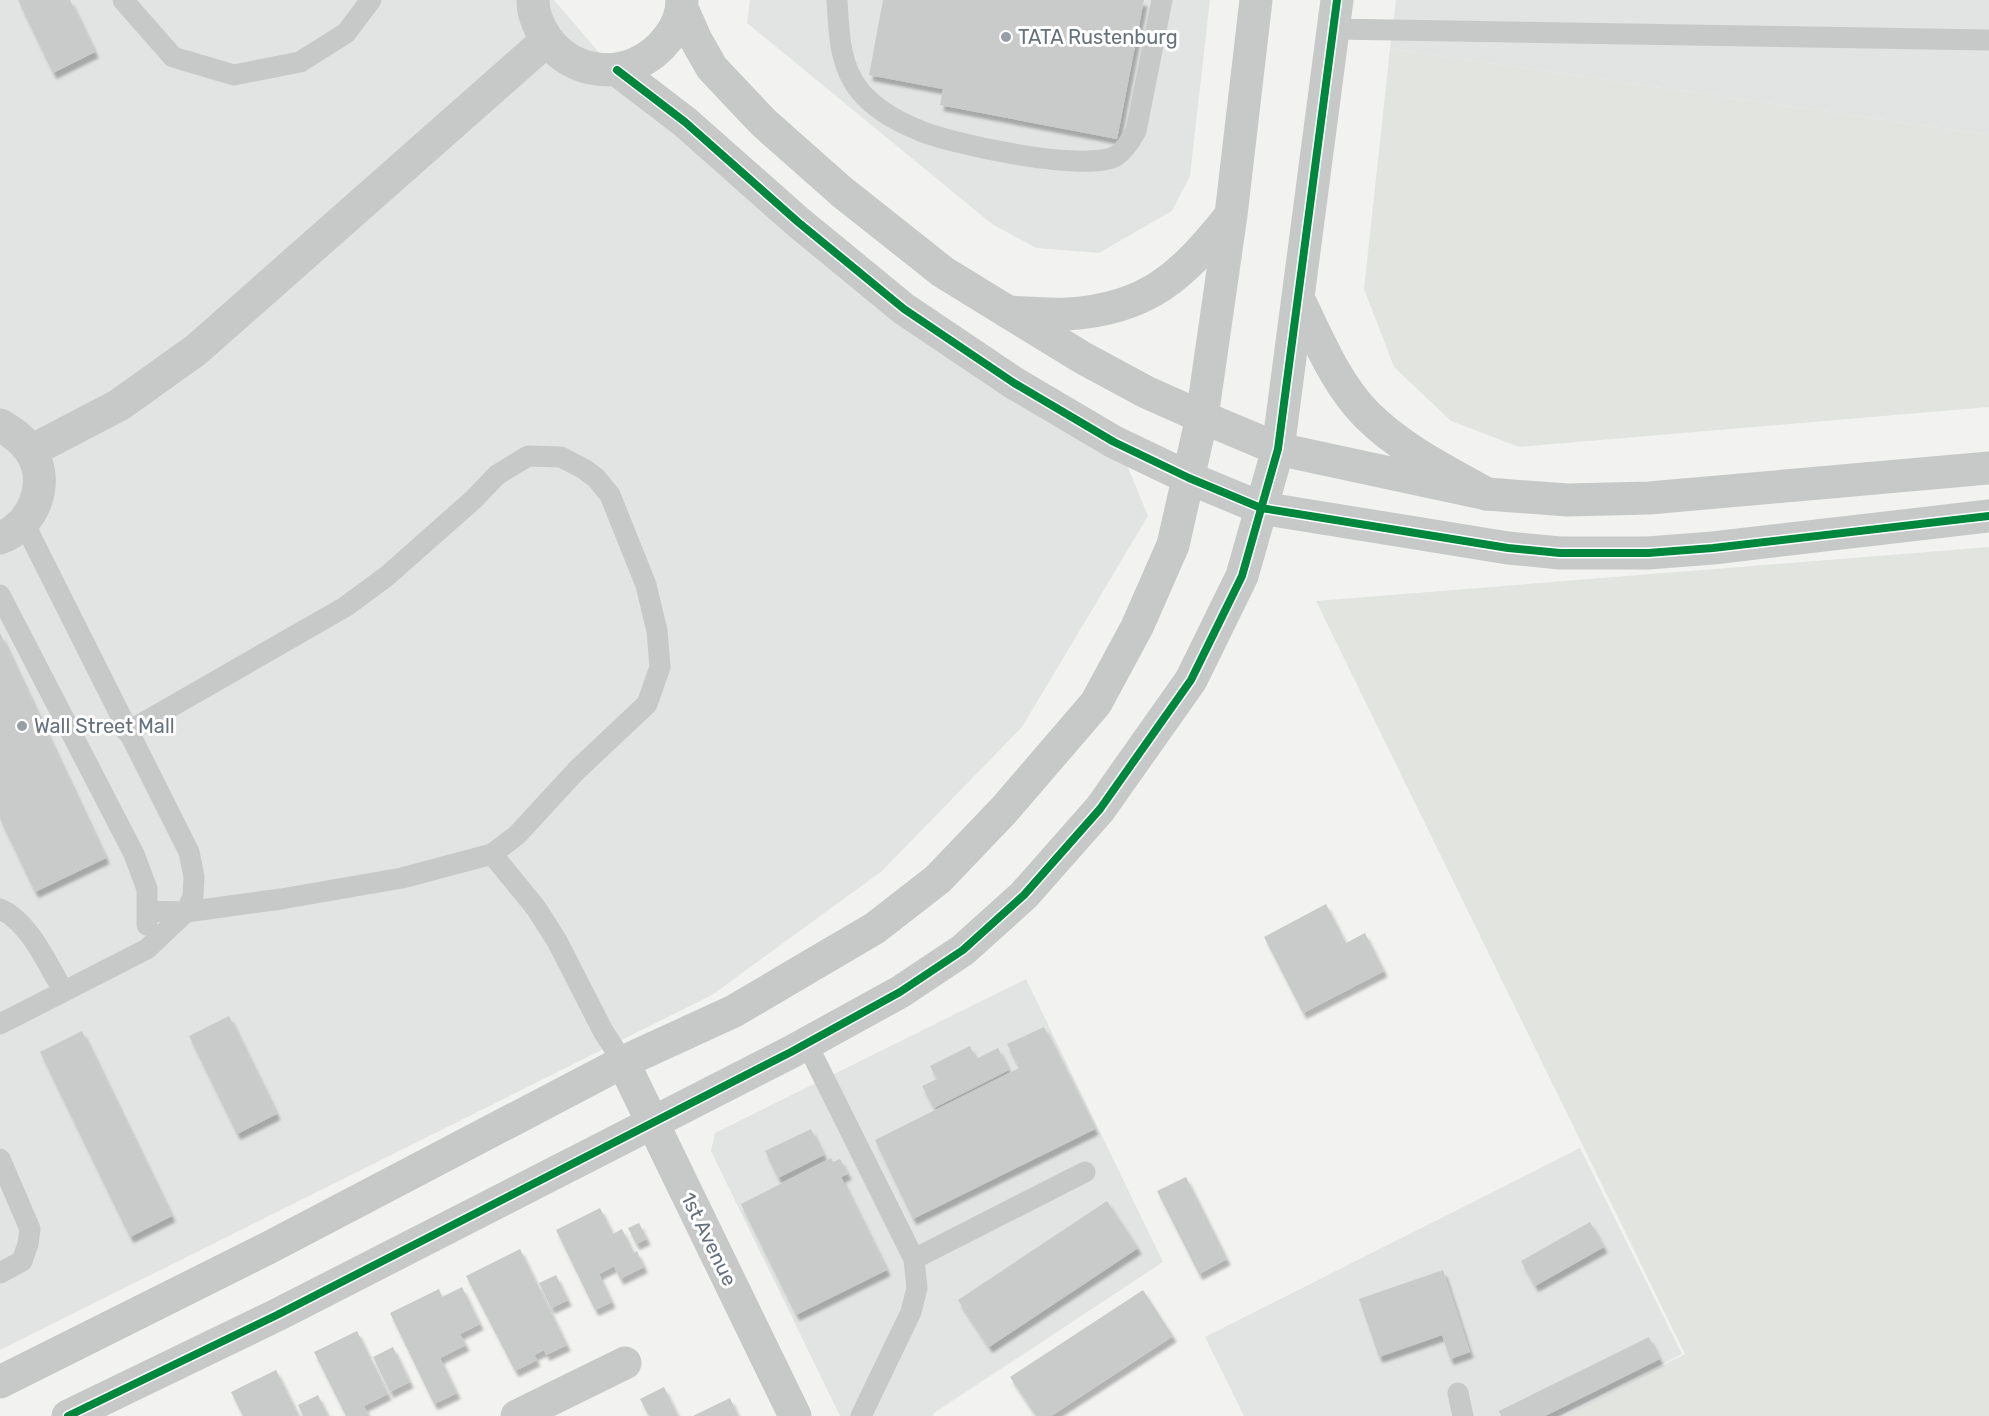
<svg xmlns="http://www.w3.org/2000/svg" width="1989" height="1416" font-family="Rubik,sans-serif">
	<defs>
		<filter id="shadow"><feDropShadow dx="3.5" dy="6" stdDeviation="1.5" flood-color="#0004"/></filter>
	</defs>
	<rect width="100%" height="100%" fill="#f2f3f1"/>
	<path fill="#e2e4e3" d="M 0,0 L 554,0 L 651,113 L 1125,460 L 1148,516 L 1022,727 L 882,871 L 712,995 L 0,1350 Z
		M 750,0 L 1210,0 L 1190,176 L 1172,211 L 1099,253 L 1036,248 L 992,224 L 747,23 Z
		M 1396,0 L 1989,0 L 1989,135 L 1390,49 Z
		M 1026,979 L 1163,1262 L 934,1413 L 933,1416 L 840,1416 L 711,1151 L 715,1133 Z
		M 1580,1148 L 1682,1354 L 1559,1416 L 1244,1416 L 1205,1337 Z"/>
	<path fill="#e1e4df" d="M 1390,49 L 1989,135 L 1989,407 L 1519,447 L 1451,421 L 1394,367 L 1364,289 Z
		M 1989,547 L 1989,1416 L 1564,1416 L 1685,1354 L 1316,601 Z"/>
	<path fill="#c9cbca" filter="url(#shadow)" d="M 18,0 L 70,0 L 95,52 L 53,73 Z
		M 883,0 L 1144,0 L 1117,139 L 940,105 L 943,89 L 869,75 Z
		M 0,633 L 106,858 L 35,892 L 0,819 Z
		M 1326,904 L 1346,943 L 1365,933 L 1384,971 L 1303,1013 L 1264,937 Z
		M 229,1016 L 277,1114 L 237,1134 L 189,1036 Z
		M 1044,1027 L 1095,1129 L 913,1219 L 875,1140 L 1019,1068 L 1007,1044 Z
		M 82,1031 L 172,1216 L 130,1237 L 40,1052 Z
		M 970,1046 L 976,1059 L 998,1048 L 1009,1070 L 934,1108 L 922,1086 L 937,1079 L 930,1066 Z
		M 811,1129 L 824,1155 L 778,1178 L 765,1151 Z
		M 831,1158 L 833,1162 L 840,1159 L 848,1174 L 841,1177 L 887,1270 L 796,1315 L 741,1204 Z
		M 1186,1177 L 1227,1259 L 1199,1274 L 1157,1191 Z
		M 1107,1201 L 1138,1248 L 989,1347 L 958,1300 Z
		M 600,1208 L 613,1234 L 622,1229 L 634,1253 L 637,1251 L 644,1267 L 620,1279 L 614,1266 L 599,1274 L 612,1302 L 595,1310 L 556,1230 Z
		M 1590,1222 L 1604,1247 L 1535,1286 L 1521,1261 Z
		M 639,1223 L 647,1239 L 636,1244 L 628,1228 Z
		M 520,1249 L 567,1345 L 546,1355 L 544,1350 L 534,1355 L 537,1360 L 515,1371 L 466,1276 Z
		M 1443,1270 L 1470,1352 L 1450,1359 L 1442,1335 L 1379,1357 L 1359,1299 Z
		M 556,1275 L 568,1300 L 551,1308 L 539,1283 Z
		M 462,1287 L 480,1324 L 460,1334 L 466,1345 L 440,1358 L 457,1393 L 434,1404 L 390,1313 L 439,1289 L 442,1297 Z
		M 1143,1290 L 1173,1336 L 1051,1416 L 1036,1416 L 1010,1377 Z
		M 357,1331 L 388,1394 L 364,1406 L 369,1416 L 346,1416 L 314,1352 Z
		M 1649,1337 L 1660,1359 L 1545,1416 L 1501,1416 L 1499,1411 Z
		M 393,1347 L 410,1382 L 390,1392 L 373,1357 Z
		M 276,1370 L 299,1416 L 243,1416 L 231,1392 Z
		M 664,1387 L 678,1416 L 649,1416 L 640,1399 Z
		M 318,1395 L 328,1416 L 303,1416 L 298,1405 Z
		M 730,1398 L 738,1416 L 693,1416 L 703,1411 Z"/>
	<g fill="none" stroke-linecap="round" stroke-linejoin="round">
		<path stroke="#c7c8c8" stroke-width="21" d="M 123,0 L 173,57 L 234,75 L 300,62 L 346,33 L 371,0
			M 837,0 C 839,31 839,66 860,91 C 875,109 894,120 916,129 C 948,144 1086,173 1116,156 C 1125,150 1131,140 1136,131 L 1162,0
			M 1334,29 L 1989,40
			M 0,595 L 134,854 L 147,889 L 147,925
			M 127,732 L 345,607 L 387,576 L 474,499 L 497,475 L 528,456 L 561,457 L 584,469 L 596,478 L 610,495 L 646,585 L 657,631 L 660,667 L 647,704 L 576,771 L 517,835 L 492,854 L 402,878 L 281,899 L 186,912 L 147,911
			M 492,854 L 536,908 L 557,941 L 603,1031 L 623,1062
			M 0,909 C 29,921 47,964 63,990
			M 0,1024 L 147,949 L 186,912 L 193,897 L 194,877 L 189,852 L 24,523
			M 807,1044 L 914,1259 L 917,1288 L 911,1312 L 861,1416
			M 0,1159 L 30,1229 L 28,1244 L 22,1261 L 0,1273
			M 914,1259 L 1085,1172
			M 1458,1393 L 1463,1416"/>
		<path stroke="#c7c8c8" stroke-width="33" d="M 533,0 C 533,6 534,13 536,18 C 557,78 631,87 668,38 C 676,28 682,14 682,0
			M 682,8 L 696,40 L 712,68 L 763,122 L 842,192 L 943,272 L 1083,358 L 1146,392 L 1202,417 L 1278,449 L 1487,494 L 1567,500 L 1649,498 L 1989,468
			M 617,70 L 685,122 L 798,222 L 904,309 L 1014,383 L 1114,442 L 1189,478 L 1261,508 L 1508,548 L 1560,553 L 1648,553 L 1713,548 L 1989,516
			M 0,425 C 12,432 21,438 29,449 C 52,480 34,526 0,538
			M 31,451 L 119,405 L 196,350 L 547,40
			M 623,1062 L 795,1416
			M 517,1416 L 625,1363"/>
		<path stroke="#c7c8c8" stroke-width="33" d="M 1299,300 C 1318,339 1336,384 1367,415 C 1401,449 1446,471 1487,494
			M 1008,312 C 1027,313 1048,315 1068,314 C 1149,309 1183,275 1231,215
			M 0,1382 L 270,1247 L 623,1062 L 734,1011 L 875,928 L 938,879 L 1004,810 L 1096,703 L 1137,627 L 1173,545 L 1202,417 L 1231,215 L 1256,0
			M 68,1416 L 277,1315 L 791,1052 L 900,992 L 963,950 L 1024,895 L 1100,809 L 1191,680 L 1242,576 L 1278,449 L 1337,0"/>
		<defs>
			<path id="cycleway" d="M 617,70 L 685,122 L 798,222 L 904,309 L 1014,383 L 1114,442 L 1189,478 L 1261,508 L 1508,548 L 1560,553 L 1648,553 L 1713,548 L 1989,516
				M 68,1416 L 277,1315 L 791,1052 L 900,992 L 963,950 L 1024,895 L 1100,809 L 1191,680 L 1242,576 L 1278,449 L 1337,0"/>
		</defs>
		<use href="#cycleway" stroke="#fff" stroke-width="11"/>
		<use href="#cycleway" stroke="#00873e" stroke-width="8"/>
	</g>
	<g fill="#979fa6" stroke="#fff" stroke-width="2">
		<circle cx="1006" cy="37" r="6"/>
		<circle cx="22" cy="726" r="6"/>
	</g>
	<g text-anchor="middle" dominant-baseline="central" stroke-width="6" stroke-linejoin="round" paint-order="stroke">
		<g font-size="20" fill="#66727d" stroke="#fff" text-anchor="start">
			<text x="1018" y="37">TATA Rustenburg</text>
			<text x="34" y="726">Wall Street Mall</text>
		</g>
		<g font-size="20" fill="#66727d" stroke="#fff">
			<text transform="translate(709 1239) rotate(64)">1st Avenue</text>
		</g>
	</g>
</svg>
